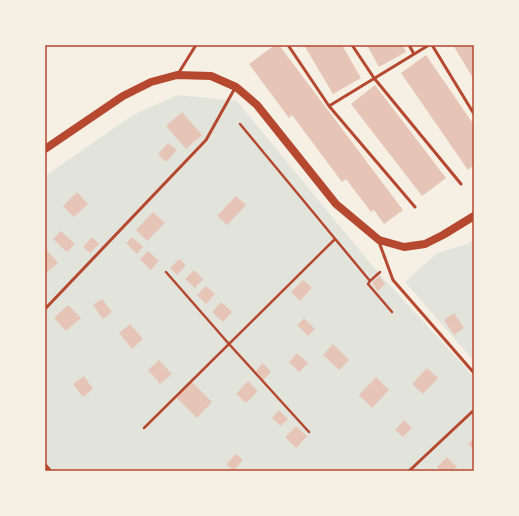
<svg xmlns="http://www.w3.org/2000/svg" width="519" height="516" font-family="'Work Sans',sans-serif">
	<rect width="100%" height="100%" fill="#f6efe4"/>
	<path fill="#e2e4dc" d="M 178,95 L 237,101 L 375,269 L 474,377 L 474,471 L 45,471 L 45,176 L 133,115 Z
		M 474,239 L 474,361 L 405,282 L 437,253 L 467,244 Z"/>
	<path fill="#e6c5b7" d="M 275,45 L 279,45 L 403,210 L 384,224 L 374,210 L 371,212 L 346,179 L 342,182 L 292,115 L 289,118 L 249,64 Z
		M 304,45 L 342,45 L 361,78 L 333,94 Z
		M 367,45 L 402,45 L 406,52 L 379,67 Z
		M 453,45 L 474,45 L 474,80 Z
		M 426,55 L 474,125 L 474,165 L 468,170 L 401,73 Z
		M 375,85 L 446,178 L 422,196 L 351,104 Z
		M 182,112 L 202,135 L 186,149 L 166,126 Z
		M 168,143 L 177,150 L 166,162 L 158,154 Z
		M 77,192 L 88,204 L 74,217 L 63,206 Z
		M 236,196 L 246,205 L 227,225 L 217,216 Z
		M 153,212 L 165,223 L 147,241 L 136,230 Z
		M 61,231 L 75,244 L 67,252 L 53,239 Z
		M 92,237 L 99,244 L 90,253 L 83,247 Z
		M 132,237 L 143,247 L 137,254 L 126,243 Z
		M 45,248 L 58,263 L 45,274 Z
		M 148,251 L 159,261 L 151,270 L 140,259 Z
		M 179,259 L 186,265 L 177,275 L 170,268 Z
		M 194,270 L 203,279 L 195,288 L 185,279 Z
		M 379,276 L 385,284 L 378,291 L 372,283 Z
		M 303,280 L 312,288 L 300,301 L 291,292 Z
		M 206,286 L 215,294 L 206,304 L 197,295 Z
		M 102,299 L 112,312 L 103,319 L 93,305 Z
		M 221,302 L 232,312 L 223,322 L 212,312 Z
		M 68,305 L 81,318 L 66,331 L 54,318 Z
		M 454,313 L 464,328 L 454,335 L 444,320 Z
		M 304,318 L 315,329 L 308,336 L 297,325 Z
		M 130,324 L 143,339 L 132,349 L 119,333 Z
		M 333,344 L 349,360 L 339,370 L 323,355 Z
		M 297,353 L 308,363 L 299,372 L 289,362 Z
		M 159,360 L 172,374 L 160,384 L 148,370 Z
		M 263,363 L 271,372 L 263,380 L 255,372 Z
		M 427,368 L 438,378 L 423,394 L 412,384 Z
		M 84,376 L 93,389 L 83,397 L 73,384 Z
		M 376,377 L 389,390 L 372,408 L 359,395 Z
		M 191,381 L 212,402 L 197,418 L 176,397 Z
		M 248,381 L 258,391 L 246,403 L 236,394 Z
		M 279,410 L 288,419 L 281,426 L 272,418 Z
		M 404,420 L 412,428 L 403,437 L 395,430 Z
		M 296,426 L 307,436 L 296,448 L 285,437 Z
		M 474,438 L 474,450 L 468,444 Z
		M 236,454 L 243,460 L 233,471 L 226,464 Z
		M 447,457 L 457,467 L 452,471 L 440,471 L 437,467 Z"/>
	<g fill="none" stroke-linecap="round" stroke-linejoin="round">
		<path stroke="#b5482f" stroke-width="2.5" d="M 240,124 L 370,281 L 368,284 L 392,312
			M 166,272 L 229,344 L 309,432
			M 370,281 L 380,272
			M 144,428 L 335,239"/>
		<path stroke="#b5482f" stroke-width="3" d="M 288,45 L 329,106
			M 352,45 L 374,78 L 461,184
			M 409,45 L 414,54
			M 432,45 L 474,114
			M 178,74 L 196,45
			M 415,207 L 329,106 L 429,45
			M 379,242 L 393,280 L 474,373
			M 45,309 L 206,140 L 235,88
			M 409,471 L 474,410"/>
		<path stroke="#b5482f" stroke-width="4" d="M 45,465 L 50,471"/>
		<path stroke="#b5482f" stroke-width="8" d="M 45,149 L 123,96 L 151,82 L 177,75 L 211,76 L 236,87 L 257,105 L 336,204 L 379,240 L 404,247 L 425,244 L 443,235 L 474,216"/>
	</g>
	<rect width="519" height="516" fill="none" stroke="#f6efe4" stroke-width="92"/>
	<rect x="46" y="46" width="427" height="424" fill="none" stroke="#b5482f" stroke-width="1.5"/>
</svg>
